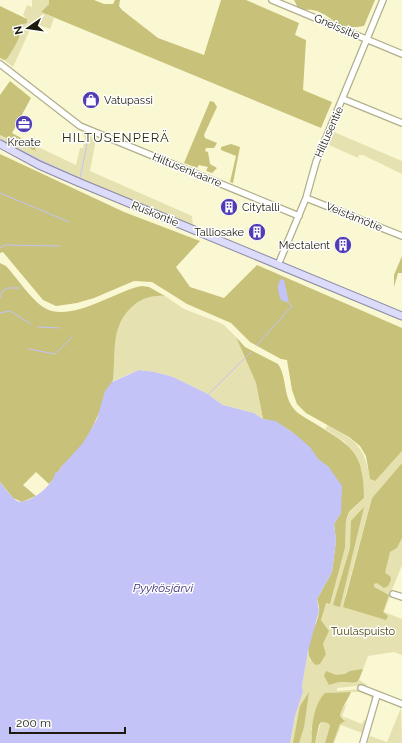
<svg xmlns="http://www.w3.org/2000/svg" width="402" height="743" font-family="Raleway,sans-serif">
	<rect width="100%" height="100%" fill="#faf8d2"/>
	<path fill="#e5e1b0" d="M 32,0 L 49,0 L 49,4 L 41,12 L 54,18 L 50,29 L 33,23 L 13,67 L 4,60 L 7,59 L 22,33 L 23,24 L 27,19 L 23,15 L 27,5 L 32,7 Z
		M 83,132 L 96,139 L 90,171 L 192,216 L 193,227 L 40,163 L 0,141 L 0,135 L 36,150 L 34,145 L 76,165 L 80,148 L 83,148 L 85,137 L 82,135 Z
		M 334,132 L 402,161 L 402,174 L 363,155 L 359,155 L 358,158 L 327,144 Z
		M 154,295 L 165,296 L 184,309 L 218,322 L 224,325 L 236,337 L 256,383 L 263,419 L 254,413 L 223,405 L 206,393 L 173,377 L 155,372 L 139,370 L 113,381 C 113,363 113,326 125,313 C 132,304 143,299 154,295 Z
		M 328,425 C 357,442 364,445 370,479 L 374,481 L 402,451 L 402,463 L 372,498 L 345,597 L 388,595 L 374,588 L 374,584 C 387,580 386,562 390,552 L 397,548 L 402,538 L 402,565 L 392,590 L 395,591 L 396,597 L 390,596 L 384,612 L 402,619 L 402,655 L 394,652 L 368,656 L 359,680 L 368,685 L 337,688 L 337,691 L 360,689 L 373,694 L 374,698 L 371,707 L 370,706 L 372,700 L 370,696 L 359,692 L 325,693 L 311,729 L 313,736 L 311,743 L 290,743 L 295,716 L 303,692 L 302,686 L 308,651 L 310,661 L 326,654 L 323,644 L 329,631 L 321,620 L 325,603 L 330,604 L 345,548 L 346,520 L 349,513 L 364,498 L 362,470 L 345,442 L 325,429 Z
		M 347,703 L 342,716 L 362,724 L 364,720 L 367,721 L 363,737 L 361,736 L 362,733 L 341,725 L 334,743 L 333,743 L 340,724 L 345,719 L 340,716 L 341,710 Z
		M 401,708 L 402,743 L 367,743 L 370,736 L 387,742 Z
		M 321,722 L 328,723 L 330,726 L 325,743 L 315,743 Z"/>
	<path fill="#c7c179" d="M 49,0 L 94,0 L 104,4 L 113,4 L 115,0 L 120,0 L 119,6 L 122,10 L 158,38 L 204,55 L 221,0 L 246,0 L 299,23 L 295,35 L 306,40 L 303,90 L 332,102 L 321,128 L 41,12 L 49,4 Z
		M 294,0 L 375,0 L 364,26 C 335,31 339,20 317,11 C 311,9 305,11 298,8 Z
		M 0,6 L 27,19 L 27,23 L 23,24 C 21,37 14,48 7,59 L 4,60 L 0,58 Z
		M 10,81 L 31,98 L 12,133 L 34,145 L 36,151 L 0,135 L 0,95 Z
		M 210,101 L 214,102 L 217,107 L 204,135 L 205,138 L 217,143 L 214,148 L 206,148 L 205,151 L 208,152 L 210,164 L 217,168 L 212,173 L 206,171 L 208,167 L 199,165 L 197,168 L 184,163 Z
		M 231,144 L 240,147 L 233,183 L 230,182 L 236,156 L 221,150 L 221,147 Z
		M 0,154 L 124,212 L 200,241 L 176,267 L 190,287 L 224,298 L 257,265 L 402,328 L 402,451 L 375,481 L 370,479 L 366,456 L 360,446 L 349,437 L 306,413 L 297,404 L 292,390 L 287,360 L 281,359 L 250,342 L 231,323 L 187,304 L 152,282 L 134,281 L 94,298 L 77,303 L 56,306 L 43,300 L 3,252 L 0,253 Z
		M 402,256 L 402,273 L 398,273 L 394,287 L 394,275 Z
		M 0,263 L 6,266 C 17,278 30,298 43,307 C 69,325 116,290 142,286 L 149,287 L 165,296 C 153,295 143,298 134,305 C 110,325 116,351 113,379 C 113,383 109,388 107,393 C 97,418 85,451 61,467 L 59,471 L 56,473 L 55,477 L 49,484 L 36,472 L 23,485 L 36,496 L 22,502 L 13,498 L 0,482 Z
		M 236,337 L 245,347 L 278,364 C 287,377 283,396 294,409 C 299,415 308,419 314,423 C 351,446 364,451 364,498 L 349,512 L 346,520 L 345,548 L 330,604 L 326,603 L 321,620 L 329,631 L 323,644 L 326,654 L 320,664 L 316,665 C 298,652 317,629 319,612 C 320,608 318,603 317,599 L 332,572 L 336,541 L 334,524 L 341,513 C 338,500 337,483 331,472 C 328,465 323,464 318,459 C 303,441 287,423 263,419 L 256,383 Z
		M 402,463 L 402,538 L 397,548 L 390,552 L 385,573 L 390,576 L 391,580 L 388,586 L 384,588 L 377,583 L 374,584 L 374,587 L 389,595 L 383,612 L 388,616 L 386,620 L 343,607 L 372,498 Z
		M 364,507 L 340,607 L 333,605 L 350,548 L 351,521 Z
		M 363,669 C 356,688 358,681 341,682 C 336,682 333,684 329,685 L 324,676 L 326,671 L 336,675 L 345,674 L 350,671 Z
		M 309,692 L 304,727 L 299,743 L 293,743 L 300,706 Z
		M 351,692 C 348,700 341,708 340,716 L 345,721 L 340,724 L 333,743 L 325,743 L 330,726 L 328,723 L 321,722 L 319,725 L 315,743 L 311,743 C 313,737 311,733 312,727 C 314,715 316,702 325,693 Z"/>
	<path fill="#c3c3f8" d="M 281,279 L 284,280 L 289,303 L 281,300 C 278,292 276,286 281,279 Z
		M 139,370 L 155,372 L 173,377 L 206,393 L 223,405 L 254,413 L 263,419 L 276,421 L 296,435 L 310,447 L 319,460 L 328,466 L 342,486 L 341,513 L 334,524 L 336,541 L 332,572 L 317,599 L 319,611 L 308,651 L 302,686 L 303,692 L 295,716 L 290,743 L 0,743 L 0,482 C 4,487 12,498 17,501 C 29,506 55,483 55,473 L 59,471 L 61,467 L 83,443 L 97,419 L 105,391 L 112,382 Z"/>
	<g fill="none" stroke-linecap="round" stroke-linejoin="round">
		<path stroke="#c3c3f8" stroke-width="1" d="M 0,139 C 61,173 127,198 191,225
			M 80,178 L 89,134
			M 0,193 L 69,222
			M 0,248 L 5,245 L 59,246
			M 0,298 L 2,291 L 8,288 L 20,288
			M 0,313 L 10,311 L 31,324
			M 38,327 L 59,328
			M 256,346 L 292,306 L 289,303
			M 29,349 L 55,354 L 72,337
			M 208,395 L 251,352"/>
		<defs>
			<path id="minor" d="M 272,0 L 402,54
				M 0,64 L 80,126 L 299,216
				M 343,99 L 402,123
				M 306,198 L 402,236
				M 278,265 L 306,198 L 316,162 L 383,0
				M 393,594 L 402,597
				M 361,688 L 402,704
				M 363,743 L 377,695"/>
			<path id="major" d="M 0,144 L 39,165 L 78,182 L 402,316"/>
		</defs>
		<use href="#minor" stroke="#b1af8b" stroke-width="8"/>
		<use href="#major" stroke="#8989a5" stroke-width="9"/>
		<use href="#minor" stroke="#fff" stroke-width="5.5"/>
		<use href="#major" stroke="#dcdcfa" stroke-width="7"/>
	</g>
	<defs>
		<symbol id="shop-disc" viewBox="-11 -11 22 22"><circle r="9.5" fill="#523cb3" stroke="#fff"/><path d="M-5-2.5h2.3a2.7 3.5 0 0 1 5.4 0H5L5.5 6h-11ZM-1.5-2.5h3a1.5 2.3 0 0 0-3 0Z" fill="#fff"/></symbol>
		<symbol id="office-disc" viewBox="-11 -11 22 22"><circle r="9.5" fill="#523cb3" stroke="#fff"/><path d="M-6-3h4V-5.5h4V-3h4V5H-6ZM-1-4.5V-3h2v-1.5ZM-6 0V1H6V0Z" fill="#fff"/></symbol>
		<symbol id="building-disc" viewBox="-11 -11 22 22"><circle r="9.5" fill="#523cb3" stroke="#fff"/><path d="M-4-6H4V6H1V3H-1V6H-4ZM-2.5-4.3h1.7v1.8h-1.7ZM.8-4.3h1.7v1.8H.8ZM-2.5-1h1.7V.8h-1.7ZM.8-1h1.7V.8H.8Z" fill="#fff"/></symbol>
	</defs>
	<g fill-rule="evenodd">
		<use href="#shop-disc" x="81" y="90" width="20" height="20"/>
		<use href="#office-disc" x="14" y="114" width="20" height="20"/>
		<use href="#building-disc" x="219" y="197" width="20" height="20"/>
		<use href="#building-disc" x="247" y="222" width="20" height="20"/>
		<use href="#building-disc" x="333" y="235" width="20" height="20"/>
	</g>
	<g text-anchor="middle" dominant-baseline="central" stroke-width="3" stroke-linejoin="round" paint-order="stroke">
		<g font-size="11" fill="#1c1b0d" stroke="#fff">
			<text transform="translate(337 27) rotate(23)">Gneissitie</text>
			<text transform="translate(329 132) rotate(-66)">Hiltusentie</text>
			<text transform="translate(187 170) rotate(22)">Hiltusenkaarre</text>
			<text transform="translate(155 214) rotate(22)">Ruskontie</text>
			<text transform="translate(354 217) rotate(22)">Veistämötie</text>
		</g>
		<g font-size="11" fill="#1c1b0d" stroke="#fff" text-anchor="start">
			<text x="104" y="100">Vatupassi</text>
			<text x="24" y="142" text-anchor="middle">Kreate</text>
			<text x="242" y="207">Citytalli</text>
			<text x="244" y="232" text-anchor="end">Talliosake</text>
			<text x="330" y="245" text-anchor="end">Mectalent</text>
		</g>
		<g font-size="11" fill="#484309" stroke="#fff">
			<text x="363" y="631">Tuulaspuisto</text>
		</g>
		<g font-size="12" font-style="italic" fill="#3b307b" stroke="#fff">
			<text x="163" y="588">Pyykösjärvi</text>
		</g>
		<g font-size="13" letter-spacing="1" fill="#2e2b0a" stroke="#fff">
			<text x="116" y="137">HILTUSENPERÄ</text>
		</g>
	</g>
	<g transform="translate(28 28) rotate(257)" stroke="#ffffff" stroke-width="3" paint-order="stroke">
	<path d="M0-3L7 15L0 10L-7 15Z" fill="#1c1b0d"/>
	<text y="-6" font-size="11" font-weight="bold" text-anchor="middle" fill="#1c1b0d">N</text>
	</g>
	<path d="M10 727v6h115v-6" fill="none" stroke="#1c1b0d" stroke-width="2"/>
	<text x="16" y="727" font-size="12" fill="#1c1b0d" stroke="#ffffff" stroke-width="3" paint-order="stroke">200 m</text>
</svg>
